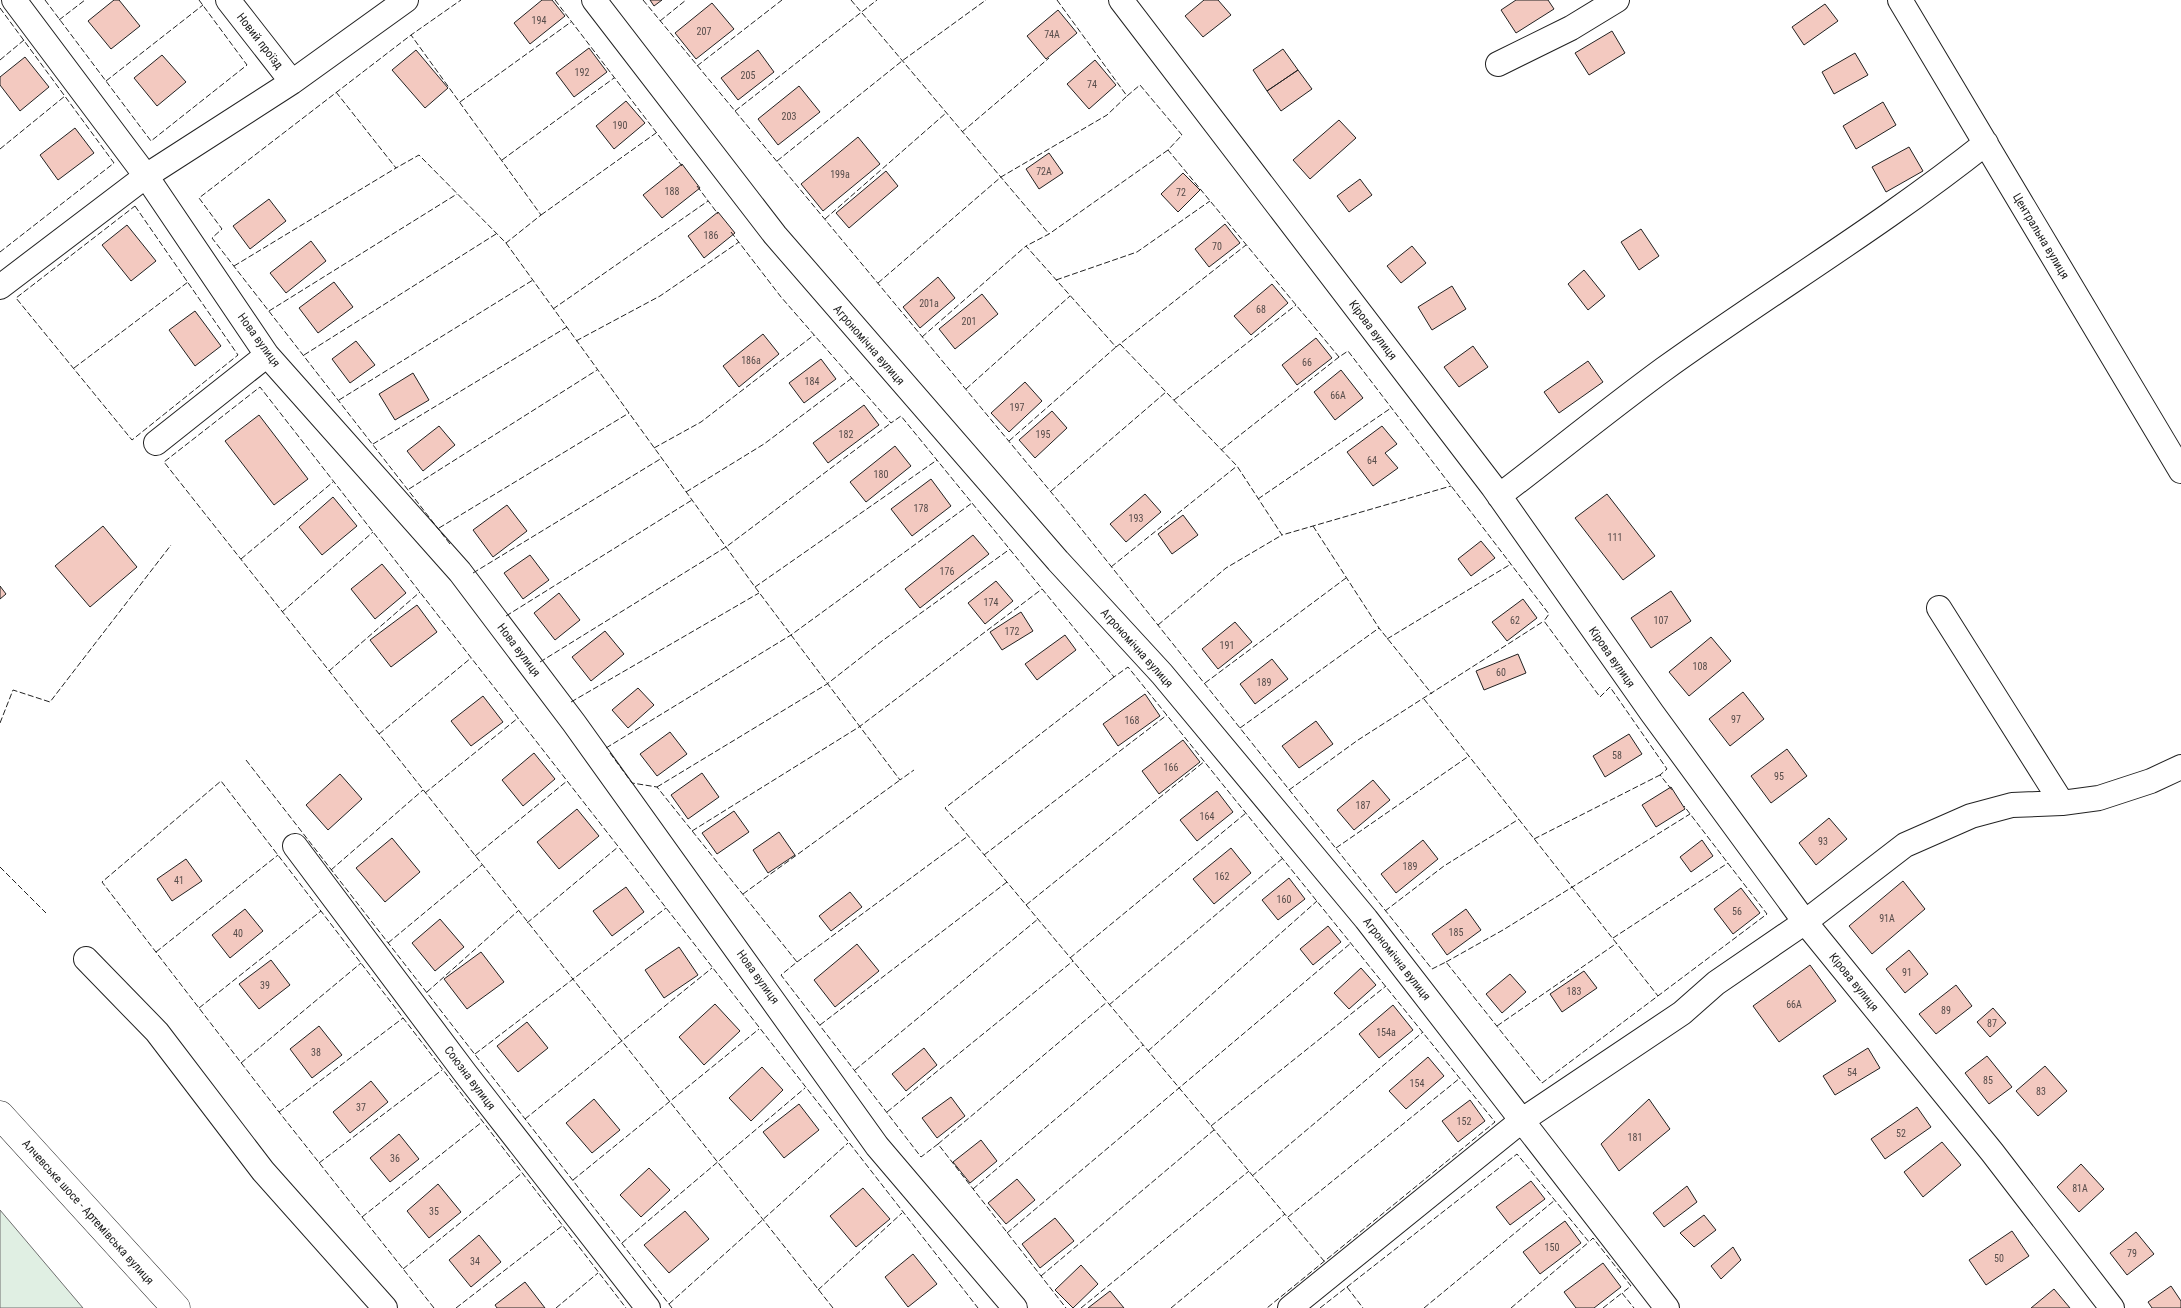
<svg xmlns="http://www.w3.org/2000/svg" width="2181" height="1308" font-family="'Roboto Condensed',sans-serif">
	<rect width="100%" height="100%" fill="#fff"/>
	<path fill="#e0efe3" stroke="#6f6f6f" d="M 0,1210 L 83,1308 L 0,1308 Z"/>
	<path fill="#f3c9c0" stroke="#222" d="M 114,0 L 119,0 L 140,26 L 111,49 L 88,21 Z
		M 542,0 L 552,0 L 565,16 L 530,44 L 514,23 Z
		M 650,0 L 662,0 L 654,6 Z
		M 1204,0 L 1218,0 L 1231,15 L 1203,37 L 1185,16 Z
		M 1516,0 L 1548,0 L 1554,9 L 1516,33 L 1501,10 Z
		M 712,3 L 734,29 L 696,59 L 675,33 Z
		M 1825,4 L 1838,21 L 1804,45 L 1792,27 Z
		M 1058,10 L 1077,33 L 1046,59 L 1027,36 Z
		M 1612,31 L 1625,53 L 1589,75 L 1575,53 Z
		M 589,48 L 607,72 L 574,97 L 556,73 Z
		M 1283,49 L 1298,70 L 1267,91 L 1253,70 Z
		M 416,50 L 448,88 L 425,108 L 392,70 Z
		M 758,50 L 774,72 L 738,100 L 721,78 Z
		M 1855,53 L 1868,75 L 1834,94 L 1822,72 Z
		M 162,55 L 186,82 L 157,106 L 134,78 Z
		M 25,57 L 49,87 L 20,111 L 0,85 L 0,77 Z
		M 1095,60 L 1116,85 L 1089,109 L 1067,84 Z
		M 1298,70 L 1312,89 L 1281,111 L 1267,91 Z
		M 799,86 L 820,112 L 778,145 L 758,119 Z
		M 626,101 L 645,123 L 614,149 L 596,126 Z
		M 1883,102 L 1896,125 L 1856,149 L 1843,126 Z
		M 1339,120 L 1356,138 L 1310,179 L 1293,160 Z
		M 75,128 L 94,153 L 58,180 L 40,155 Z
		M 858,137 L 880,164 L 823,211 L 801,184 Z
		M 1909,147 L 1923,171 L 1886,192 L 1872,167 Z
		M 1049,153 L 1063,173 L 1039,189 L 1026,169 Z
		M 682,164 L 700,188 L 662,218 L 643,195 Z
		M 886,171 L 898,186 L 849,228 L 836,213 Z
		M 1183,173 L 1200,190 L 1178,212 L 1161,194 Z
		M 1360,179 L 1372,195 L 1349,212 L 1337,196 Z
		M 269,199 L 286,221 L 250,249 L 233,226 Z
		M 718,212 L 735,233 L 704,258 L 688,236 Z
		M 1225,224 L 1240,243 L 1209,267 L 1195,249 Z
		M 127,225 L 156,261 L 131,281 L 102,245 Z
		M 1641,229 L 1659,256 L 1639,270 L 1621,242 Z
		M 311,241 L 326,261 L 286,293 L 270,273 Z
		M 1412,246 L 1426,263 L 1401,283 L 1387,266 Z
		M 1584,270 L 1605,296 L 1588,310 L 1568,284 Z
		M 938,277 L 955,298 L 920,328 L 903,307 Z
		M 334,282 L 353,307 L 318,333 L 299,308 Z
		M 1272,284 L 1288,303 L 1251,335 L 1234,316 Z
		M 1452,286 L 1466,309 L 1432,330 L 1418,307 Z
		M 982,294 L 998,314 L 955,349 L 939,329 Z
		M 195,311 L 221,346 L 195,366 L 169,330 Z
		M 763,334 L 779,354 L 739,387 L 723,366 Z
		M 1316,338 L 1332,358 L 1297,385 L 1282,365 Z
		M 356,341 L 375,365 L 350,383 L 332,359 Z
		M 1473,346 L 1488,367 L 1459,387 L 1444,367 Z
		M 821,359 L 836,379 L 804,403 L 789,383 Z
		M 1588,361 L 1603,382 L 1559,413 L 1544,392 Z
		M 1341,370 L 1363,398 L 1335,420 L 1314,392 Z
		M 413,373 L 429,400 L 395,420 L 379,394 Z
		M 1025,382 L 1042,401 L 1009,432 L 991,413 Z
		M 864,405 L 879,425 L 828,463 L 813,443 Z
		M 1052,411 L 1067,428 L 1035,458 L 1019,440 Z
		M 259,415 L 308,479 L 274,505 L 225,441 Z
		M 439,426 L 455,445 L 423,471 L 407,451 Z
		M 1382,426 L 1397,444 L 1385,453 L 1398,468 L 1373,486 L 1347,452 Z
		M 895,446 L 911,466 L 866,502 L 850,482 Z
		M 931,479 L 951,506 L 912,536 L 891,509 Z
		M 1145,494 L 1161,512 L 1126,542 L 1110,524 Z
		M 1607,494 L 1655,556 L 1623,580 L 1575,518 Z
		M 333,497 L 357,526 L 322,555 L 299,527 Z
		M 507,505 L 527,531 L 493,557 L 473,530 Z
		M 1183,515 L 1198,535 L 1172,554 L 1158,534 Z
		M 103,526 L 137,567 L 90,607 L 55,566 Z
		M 973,535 L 989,554 L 920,608 L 905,589 Z
		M 1481,541 L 1495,558 L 1471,576 L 1458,559 Z
		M 530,555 L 549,580 L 523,599 L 504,573 Z
		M 382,564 L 406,593 L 375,619 L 351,589 Z
		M 996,581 L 1013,601 L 985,624 L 968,603 Z
		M 0,586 L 6,594 L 0,599 Z
		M 1671,591 L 1691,621 L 1651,648 L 1631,618 Z
		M 559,593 L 580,620 L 555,640 L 534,613 Z
		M 1523,599 L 1537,618 L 1507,641 L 1492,622 Z
		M 417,605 L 437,632 L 391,667 L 370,640 Z
		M 1021,612 L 1033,631 L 1002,650 L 990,632 Z
		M 1235,622 L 1252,642 L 1218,669 L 1202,649 Z
		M 605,631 L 624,654 L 591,681 L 572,657 Z
		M 1065,635 L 1076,650 L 1037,680 L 1025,664 Z
		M 1711,637 L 1731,661 L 1689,696 L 1669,672 Z
		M 1518,654 L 1526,673 L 1484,690 L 1476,671 Z
		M 1272,659 L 1288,679 L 1255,704 L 1240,684 Z
		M 638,688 L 654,705 L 628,728 L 612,710 Z
		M 1743,692 L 1764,719 L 1730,746 L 1709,719 Z
		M 1145,694 L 1160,716 L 1118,746 L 1103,724 Z
		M 483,696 L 503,722 L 471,746 L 451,721 Z
		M 1316,721 L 1333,744 L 1299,768 L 1282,746 Z
		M 670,732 L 687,754 L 657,776 L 640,754 Z
		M 1629,734 L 1642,754 L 1605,777 L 1593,756 Z
		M 1183,740 L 1200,762 L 1159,794 L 1142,771 Z
		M 1787,749 L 1807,776 L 1771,803 L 1751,776 Z
		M 534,753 L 555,779 L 523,806 L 502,780 Z
		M 702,773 L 719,797 L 688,819 L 671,795 Z
		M 340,774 L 362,799 L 328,830 L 306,805 Z
		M 1373,780 L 1390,800 L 1354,830 L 1337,810 Z
		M 1671,787 L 1685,809 L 1656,827 L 1642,805 Z
		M 1217,791 L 1233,812 L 1197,841 L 1180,820 Z
		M 577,809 L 599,836 L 559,869 L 537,842 Z
		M 734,811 L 749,832 L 717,854 L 702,833 Z
		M 1829,818 L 1847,839 L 1816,865 L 1799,843 Z
		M 779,832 L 795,855 L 768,873 L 753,850 Z
		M 392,838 L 420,872 L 385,902 L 356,868 Z
		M 1423,840 L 1438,859 L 1396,893 L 1381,874 Z
		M 1702,840 L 1713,856 L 1691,872 L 1680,857 Z
		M 1231,848 L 1251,873 L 1214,904 L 1193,879 Z
		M 186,859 L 202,881 L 172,901 L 157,879 Z
		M 1289,878 L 1305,899 L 1278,920 L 1262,900 Z
		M 1903,881 L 1925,909 L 1872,954 L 1849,926 Z
		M 626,887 L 644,912 L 612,936 L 593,911 Z
		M 1741,888 L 1760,913 L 1733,934 L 1714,909 Z
		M 850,892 L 862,907 L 831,931 L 819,916 Z
		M 245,909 L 263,931 L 230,958 L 212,935 Z
		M 1466,909 L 1481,930 L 1447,955 L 1432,934 Z
		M 440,919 L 464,947 L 435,971 L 412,943 Z
		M 1328,926 L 1341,942 L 1313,965 L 1300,949 Z
		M 857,944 L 879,971 L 835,1007 L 814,980 Z
		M 679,947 L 698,975 L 664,998 L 645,970 Z
		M 1909,950 L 1928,974 L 1905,993 L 1886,969 Z
		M 481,952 L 504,982 L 467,1009 L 444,979 Z
		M 271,960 L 290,985 L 259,1009 L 239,984 Z
		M 1810,965 L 1836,1001 L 1779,1042 L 1753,1006 Z
		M 1361,968 L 1376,985 L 1349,1009 L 1334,993 Z
		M 1584,971 L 1597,988 L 1562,1012 L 1550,994 Z
		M 1510,974 L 1526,992 L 1502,1013 L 1486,994 Z
		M 1956,985 L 1972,1006 L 1936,1034 L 1919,1014 Z
		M 715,1004 L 740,1031 L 704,1065 L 679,1037 Z
		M 1393,1005 L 1413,1030 L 1379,1058 L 1359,1034 Z
		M 1993,1008 L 2006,1023 L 1990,1037 L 1977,1022 Z
		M 527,1022 L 548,1048 L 518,1072 L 497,1046 Z
		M 319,1026 L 342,1055 L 312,1078 L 290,1049 Z
		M 924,1048 L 937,1065 L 906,1091 L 892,1074 Z
		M 1868,1048 L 1880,1068 L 1835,1095 L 1823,1076 Z
		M 1987,1056 L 2012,1087 L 1989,1104 L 1965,1073 Z
		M 1428,1057 L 1444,1076 L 1406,1109 L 1389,1091 Z
		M 2045,1066 L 2067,1091 L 2038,1116 L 2016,1091 Z
		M 762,1067 L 783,1090 L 751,1121 L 729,1098 Z
		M 371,1081 L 388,1102 L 350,1133 L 333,1112 Z
		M 951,1097 L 965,1116 L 937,1138 L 922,1118 Z
		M 594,1099 L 620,1130 L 592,1153 L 566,1123 Z
		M 1649,1099 L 1670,1129 L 1619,1171 L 1601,1144 Z
		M 1470,1100 L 1485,1121 L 1458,1142 L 1442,1121 Z
		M 799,1104 L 819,1130 L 784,1158 L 763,1132 Z
		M 1917,1107 L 1931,1127 L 1885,1159 L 1871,1139 Z
		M 399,1134 L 419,1159 L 390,1182 L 370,1158 Z
		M 981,1140 L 997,1161 L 970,1183 L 953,1162 Z
		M 1942,1142 L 1961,1165 L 1923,1197 L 1904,1172 Z
		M 2081,1164 L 2104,1189 L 2079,1212 L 2057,1187 Z
		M 649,1168 L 670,1190 L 641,1217 L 620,1195 Z
		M 1017,1179 L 1035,1200 L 1006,1224 L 988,1203 Z
		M 1531,1181 L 1545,1199 L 1510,1225 L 1496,1207 Z
		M 438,1184 L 461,1212 L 429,1238 L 407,1211 Z
		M 1687,1186 L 1697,1202 L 1664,1227 L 1653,1213 Z
		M 863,1188 L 890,1219 L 856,1247 L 830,1216 Z
		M 685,1211 L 709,1239 L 669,1273 L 644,1245 Z
		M 1704,1215 L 1716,1230 L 1694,1247 L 1680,1233 Z
		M 1055,1218 L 1074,1241 L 1040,1268 L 1022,1244 Z
		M 1565,1221 L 1581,1243 L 1540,1274 L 1523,1252 Z
		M 2012,1231 L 2029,1256 L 1986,1285 L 1969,1260 Z
		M 2136,1232 L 2154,1254 L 2127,1275 L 2110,1253 Z
		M 479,1235 L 501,1262 L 471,1287 L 449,1260 Z
		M 1733,1247 L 1741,1260 L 1721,1279 L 1711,1266 Z
		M 913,1254 L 937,1284 L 908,1307 L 885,1277 Z
		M 1603,1263 L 1621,1287 L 1594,1308 L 1576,1308 L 1564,1292 Z
		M 1081,1265 L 1098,1284 L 1073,1308 L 1055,1290 Z
		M 525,1282 L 545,1308 L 497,1308 L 495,1305 Z
		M 2171,1286 L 2181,1301 L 2181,1308 L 2152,1308 L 2148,1302 Z
		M 2054,1289 L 2070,1308 L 2031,1308 Z
		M 1110,1291 L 1124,1308 L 1088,1308 Z"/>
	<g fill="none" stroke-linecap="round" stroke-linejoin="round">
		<defs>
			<path id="street" d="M 14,0 L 146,176 L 267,355 L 460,572 L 574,723 L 877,1146 L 1015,1308
				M 228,0 L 292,82
				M 594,0 L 775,235 L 1058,561 L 1162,674 L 1366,919 L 1667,1308
				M 1121,0 L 1493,487 L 1652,713 L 1805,922 L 1992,1152 L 2112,1308
				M 1900,0 L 2181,471
				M 1498,64 L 1571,28 L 1617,0
				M 0,287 L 146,176 L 292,82 L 406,0
				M 156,443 L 267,355
				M 1499,496 C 1554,454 1608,410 1664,369 C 1771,292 1883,225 1986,143
				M 1939,608 L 2062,803
				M 295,846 L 465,1073 L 648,1308
				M 86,959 L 157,1032 L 263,1171 L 385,1308
				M 1290,1308 L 1521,1121 L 1682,1013 L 1716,983 L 1805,922 L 1905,845 L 1971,816 L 2012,805 L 2062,803 L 2099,798 L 2151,781 L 2181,767"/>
			<path id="highway" d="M 0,1115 L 176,1308"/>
		</defs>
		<use href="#street" stroke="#222" stroke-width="26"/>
		<use href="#highway" stroke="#222" stroke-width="29"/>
		<use href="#street" stroke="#fff" stroke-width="24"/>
		<use href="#highway" stroke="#fff" stroke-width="28"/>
		<path stroke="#222" stroke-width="1" stroke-dasharray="6 2.5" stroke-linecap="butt" d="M 45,0 L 151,141 L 247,65 L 199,0
			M 555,0 L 682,166
			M 643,0 L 1075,521 L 1432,969 L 1446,962 L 1542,1083 L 1767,914 L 1684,806
			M 851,0 L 1049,234
			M 1057,0 L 1127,96 L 1140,85 L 1182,135 L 1168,150 L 1339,357 L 1348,351 L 1549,614 L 1544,621 L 1600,697 L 1610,687 L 1667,769 L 1660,775 L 1672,790
			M 0,8 L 114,163 L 0,252
			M 59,20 L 85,0
			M 660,21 L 686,0
			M 0,60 L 24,40
			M 697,66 L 782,0
			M 106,81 L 203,5
			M 336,92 L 396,168 L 419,155 L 506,243 L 541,215 L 411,35
			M 460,102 L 571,22
			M 735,111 L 877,0
			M 962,132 L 1049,58
			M 0,149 L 65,96
			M 1168,150 L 1049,234 L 1026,246 L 1116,347 L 1246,245
			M 502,160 L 614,78
			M 777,161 L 902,61 L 986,0
			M 697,186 L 718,214
			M 135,206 L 238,355 L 132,440 L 16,298 Z
			M 541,215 L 656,133
			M 825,219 L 946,113
			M 731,232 L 781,297 L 891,423 L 901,416 L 1114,677 L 1128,667 L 1495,1122 L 1267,1308
			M 506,243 L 755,587 L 900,780 L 914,770
			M 234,266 L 396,168
			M 1056,280 L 1137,252 L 1210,201
			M 878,283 L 1001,177 L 1107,115 L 1127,96
			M 553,309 L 708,201
			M 269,311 L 457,194
			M 922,337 L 1026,246
			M 576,341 L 660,296 L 739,242
			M 1120,344 L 1237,466 L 1282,535 L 1451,486
			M 304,355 L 496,234
			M 74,368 L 188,282
			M 966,389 L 1070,296
			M 339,400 L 533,280
			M 1174,400 L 1296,305
			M 1009,441 L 1116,347
			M 373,444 L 567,327
			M 654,448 L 701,422 L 814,335
			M 1221,450 L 1339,357
			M 409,489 L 597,370
			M 1051,491 L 1166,392
			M 686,492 L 764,444 L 852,378
			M 1258,499 L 1391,408
			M 1313,526 L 1379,628 L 1432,694
			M 439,528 L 629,413
			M 450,544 L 212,238 L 222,229 L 199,198 L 411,35 L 461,0
			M 241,559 L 333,482
			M 1111,567 L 1237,466
			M 473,573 L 662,458
			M 755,587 L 937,460
			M 282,612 L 373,532
			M 506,616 L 692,500
			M 1158,625 L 1226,568 L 1282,535
			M 1387,639 L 1511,564
			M 540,662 L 726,547 L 891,423
			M 329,671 L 420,592
			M 1114,677 L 945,808 L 1324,1261
			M 1205,683 L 1346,578
			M 1424,699 L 1658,996
			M 571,702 L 759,593
			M 0,723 L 13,690 L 50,702 L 171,545
			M 1240,728 L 1379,628
			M 379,734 L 471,658
			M 606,748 L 791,635 L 972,503
			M 610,753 L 632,783 L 657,787 L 797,962 L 781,975 L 921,1157 L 938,1144 L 1066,1308
			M 246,760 L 672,1308
			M 657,787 L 827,684 L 882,641 L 1010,549
			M 1289,790 L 1358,740 L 1544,621
			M 425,793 L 518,718
			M 692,831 L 859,727 L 1042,589
			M 1534,839 L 1660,775
			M 1336,848 L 1469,756
			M 984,855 L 1167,715
			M 475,856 L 567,781
			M 0,867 L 46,913
			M 331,870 L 423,790
			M 743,894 L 900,780
			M 1026,905 L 1205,761
			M 1385,911 L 1444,866 L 1519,819
			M 527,923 L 618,847
			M 1613,938 L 1728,863
			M 388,943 L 482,865
			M 156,952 L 278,855
			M 1070,958 L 1246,813
			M 797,962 L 968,836
			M 1446,962 L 1503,930 L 1690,814
			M 427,992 L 518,911
			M 1109,1005 L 1283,858
			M 199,1008 L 321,911
			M 820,1025 L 1007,882
			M 1497,1026 L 1617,943
			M 1148,1051 L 1317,901
			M 475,1054 L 666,908
			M 241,1063 L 361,963
			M 855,1070 L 1038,919
			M 279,1112 L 403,1018
			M 887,1112 L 1073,961
			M 525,1119 L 712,968
			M 1211,1126 L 1386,986
			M 938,1144 L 1107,1002
			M 319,1163 L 442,1070
			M 1252,1176 L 1423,1032
			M 573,1180 L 759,1029
			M 973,1189 L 1143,1045
			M 362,1217 L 482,1122
			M 1288,1217 L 1460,1078
			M 1007,1233 L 1351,943
			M 622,1243 L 805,1088
			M 403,1269 L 522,1173
			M 1041,1276 L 1214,1130
			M 1347,1287 L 1363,1308
			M 818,1290 L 902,1213
			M 669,1304 L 848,1143
			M 434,1308 L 279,1112 L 102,882 L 221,781 L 626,1308
			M 456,1308 L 562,1226
			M 556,1308 L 598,1273
			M 833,1308 L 164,462 L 260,387 L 978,1308
			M 1081,1308 L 1249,1171
			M 1171,1308 L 1285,1214
			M 1320,1308 L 1517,1154 L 1589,1242 L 1593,1238 L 1631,1286 L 1622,1293 L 1634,1308
			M 1424,1308 L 1555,1200
			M 1511,1308 L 1589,1242
			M 1603,1308 L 1622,1293"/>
	</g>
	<g text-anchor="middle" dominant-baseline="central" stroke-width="4" stroke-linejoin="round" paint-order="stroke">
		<g font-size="10" fill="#564c4a">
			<text x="539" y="20">194</text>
			<text x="704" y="31">207</text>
			<text x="1052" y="34">74А</text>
			<text x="582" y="72">192</text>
			<text x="748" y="75">205</text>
			<text x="1092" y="84">74</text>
			<text x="789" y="116">203</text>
			<text x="620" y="125">190</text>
			<text x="1044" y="171">72А</text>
			<text x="840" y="174">199а</text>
			<text x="672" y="191">188</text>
			<text x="1181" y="192">72</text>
			<text x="711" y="235">186</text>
			<text x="1217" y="246">70</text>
			<text x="929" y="303">201а</text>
			<text x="1261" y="309">68</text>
			<text x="969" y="321">201</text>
			<text x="751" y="360">186а</text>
			<text x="1307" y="362">66</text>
			<text x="812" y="381">184</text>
			<text x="1338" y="395">66А</text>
			<text x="1017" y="407">197</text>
			<text x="846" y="434">182</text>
			<text x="1043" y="434">195</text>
			<text x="1372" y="460">64</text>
			<text x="881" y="474">180</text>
			<text x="921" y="508">178</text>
			<text x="1136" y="518">193</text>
			<text x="1615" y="537">111</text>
			<text x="947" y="571">176</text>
			<text x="991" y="602">174</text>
			<text x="1515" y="620">62</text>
			<text x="1661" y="620">107</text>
			<text x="1012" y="631">172</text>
			<text x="1227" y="645">191</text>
			<text x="1700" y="666">108</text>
			<text x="1501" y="672">60</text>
			<text x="1264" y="682">189</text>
			<text x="1736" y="719">97</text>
			<text x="1132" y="720">168</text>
			<text x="1617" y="755">58</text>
			<text x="1171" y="767">166</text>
			<text x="1779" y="776">95</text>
			<text x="1363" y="805">187</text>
			<text x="1207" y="816">164</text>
			<text x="1823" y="841">93</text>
			<text x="1410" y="866">189</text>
			<text x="1222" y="876">162</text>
			<text x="179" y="880">41</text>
			<text x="1284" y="899">160</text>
			<text x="1737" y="911">56</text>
			<text x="1887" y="918">91А</text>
			<text x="1456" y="932">185</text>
			<text x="238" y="933">40</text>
			<text x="1907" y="972">91</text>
			<text x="265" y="985">39</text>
			<text x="1574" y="991">183</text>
			<text x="1794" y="1004">66А</text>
			<text x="1946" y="1010">89</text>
			<text x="1992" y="1023">87</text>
			<text x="1386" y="1032">154а</text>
			<text x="316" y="1052">38</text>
			<text x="1852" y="1072">54</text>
			<text x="1988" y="1080">85</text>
			<text x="1417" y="1083">154</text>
			<text x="2041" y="1091">83</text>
			<text x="361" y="1107">37</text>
			<text x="1464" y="1121">152</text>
			<text x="1901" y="1133">52</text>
			<text x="1635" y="1137">181</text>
			<text x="395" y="1158">36</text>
			<text x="2080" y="1188">81А</text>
			<text x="434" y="1211">35</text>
			<text x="1552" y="1247">150</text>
			<text x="2132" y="1253">79</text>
			<text x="1999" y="1258">50</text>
			<text x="475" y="1261">34</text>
		</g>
		<g font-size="12" fill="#222" stroke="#fff">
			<text transform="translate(260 41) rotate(52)">Новий проїзд</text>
			<text transform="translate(2041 236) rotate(59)">Центральна вулиця</text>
			<text transform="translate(1373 330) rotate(53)">Кірова вулиця</text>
			<text transform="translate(259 340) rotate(54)">Нова вулиця</text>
			<text transform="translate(869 345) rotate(49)">Агрономічна вулиця</text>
			<text transform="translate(1137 648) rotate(48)">Агрономічна вулиця</text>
			<text transform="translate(519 650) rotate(53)">Нова вулиця</text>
			<text transform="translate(1612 657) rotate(55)">Кірова вулиця</text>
			<text transform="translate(1397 959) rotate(52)">Агрономічна вулиця</text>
			<text transform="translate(758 977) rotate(54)">Нова вулиця</text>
			<text transform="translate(1854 982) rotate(51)">Кірова вулиця</text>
			<text transform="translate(470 1078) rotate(53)">Союзна вулиця</text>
			<text transform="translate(88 1212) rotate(48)">Алчевське шосе - Артемівська вулиця</text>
		</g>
	</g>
</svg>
